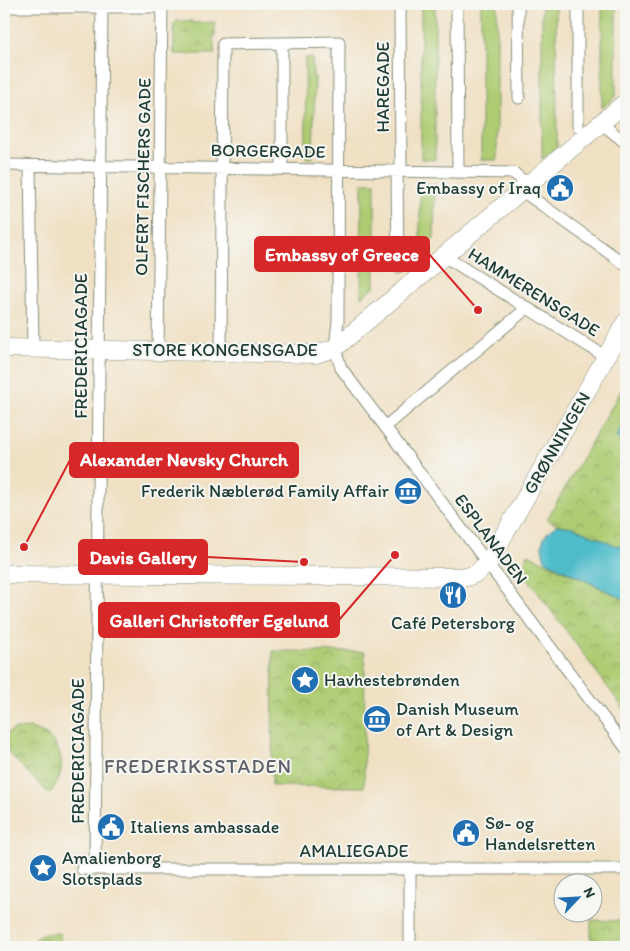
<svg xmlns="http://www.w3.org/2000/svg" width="630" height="951" font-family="Itim,sans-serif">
	<defs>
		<pattern id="grass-tufts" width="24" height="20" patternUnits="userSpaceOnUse" patternTransform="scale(1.25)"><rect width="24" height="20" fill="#afcc73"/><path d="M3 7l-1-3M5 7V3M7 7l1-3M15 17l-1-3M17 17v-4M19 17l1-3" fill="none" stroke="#8ea75f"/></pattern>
		<pattern id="park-crowns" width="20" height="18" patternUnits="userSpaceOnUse" patternTransform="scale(1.25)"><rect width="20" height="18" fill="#afcc73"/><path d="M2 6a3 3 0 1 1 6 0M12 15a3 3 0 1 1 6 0" fill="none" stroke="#8ea75f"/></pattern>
	</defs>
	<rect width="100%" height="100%" fill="#f6f6f2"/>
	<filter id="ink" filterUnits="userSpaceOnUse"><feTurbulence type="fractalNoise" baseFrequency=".02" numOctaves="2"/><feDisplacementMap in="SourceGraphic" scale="10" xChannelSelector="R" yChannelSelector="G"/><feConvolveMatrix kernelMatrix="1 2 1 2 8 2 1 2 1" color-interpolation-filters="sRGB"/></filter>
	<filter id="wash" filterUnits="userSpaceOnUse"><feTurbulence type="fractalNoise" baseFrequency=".0096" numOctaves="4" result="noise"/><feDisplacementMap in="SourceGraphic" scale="20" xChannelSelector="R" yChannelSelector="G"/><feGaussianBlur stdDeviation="1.12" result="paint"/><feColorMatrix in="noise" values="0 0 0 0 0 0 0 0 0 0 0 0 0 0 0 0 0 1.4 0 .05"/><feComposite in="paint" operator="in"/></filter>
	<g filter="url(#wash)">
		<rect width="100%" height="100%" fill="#f0e1c5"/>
		<path fill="url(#grass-tufts)" stroke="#678454" d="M 177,21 L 192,21 L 192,23 L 215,22 L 215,36 L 213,36 L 215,54 L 174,54 L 174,24 Z"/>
		<path fill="url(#park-crowns)" stroke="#678454" d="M 626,382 L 626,417 L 616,437 L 626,442 L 626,542 L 617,546 L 574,527 L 557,525 L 547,519 Z
			M 528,554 L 626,600 L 626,712 L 522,571 Z
			M 273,651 L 365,652 L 364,787 L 272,786 Z
			M 30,728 C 63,736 71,770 49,794 L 4,748 L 4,734 L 16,729 Z
			M 591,920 L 626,921 L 626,947 L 591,947 Z
			M 60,933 L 60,947 L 27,947 L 41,934 Z"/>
		<path fill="#afcc73" stroke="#678454" d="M 421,4 L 435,4 L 435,160 L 421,159 Z
			M 481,4 L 497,4 L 497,160 L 481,160 Z
			M 542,4 L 556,4 L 557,147 L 542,159 Z
			M 602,4 L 616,4 L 616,96 L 602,108 Z
			M 305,58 L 312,58 L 313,77 L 315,77 L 313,158 L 306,158 Z
			M 362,183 L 375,183 L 375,286 L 361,297 Z
			M 420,183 L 435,184 L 434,239 L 420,250 Z"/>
		<path fill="#4fbcca" stroke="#377c7f" d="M 626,417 L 626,442 L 616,438 Z
			M 557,525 L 573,527 L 617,546 L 626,542 L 626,600 L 546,561 C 538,545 542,534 557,525 Z"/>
	</g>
	<g filter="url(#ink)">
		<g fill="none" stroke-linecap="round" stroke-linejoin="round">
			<defs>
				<path id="street" d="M 400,4 L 401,170
					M 457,4 L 458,172
					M 518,4 L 519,98
					M 578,4 L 578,126
					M 4,7 L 162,7
					M 282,43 L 282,168
					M 601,123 L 626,143
					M 4,165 L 514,173 L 528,185
					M 30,166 L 33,348
					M 397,170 L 398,267
					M 521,190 L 626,265
					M 444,256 L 606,357
					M 158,351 L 162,4
					M 221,352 L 223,44 L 339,42 L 338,321 L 335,348 L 341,368 L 626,748
					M 385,427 L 527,308
					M 82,869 L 626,869
					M 95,869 L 102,4
					M 410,869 L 410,947"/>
				<path id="primary" d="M 4,348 L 316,354 L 335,348 L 626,102
					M 4,574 L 467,577 L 477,573 L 488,563 L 626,322"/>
			</defs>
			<use href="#street" stroke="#888f7c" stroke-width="13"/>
			<use href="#primary" stroke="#888f7c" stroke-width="19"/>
			<use href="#street" stroke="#fff" stroke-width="11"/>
			<use href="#primary" stroke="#fff" stroke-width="18"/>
		</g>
	</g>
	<defs>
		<symbol id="civic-disc" viewBox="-11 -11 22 22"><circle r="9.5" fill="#1f6fb2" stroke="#f6f6f2"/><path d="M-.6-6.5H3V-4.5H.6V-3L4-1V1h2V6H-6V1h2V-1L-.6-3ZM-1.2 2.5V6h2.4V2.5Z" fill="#fff"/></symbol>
		<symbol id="museum-disc" viewBox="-11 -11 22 22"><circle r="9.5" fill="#1f6fb2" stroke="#f6f6f2"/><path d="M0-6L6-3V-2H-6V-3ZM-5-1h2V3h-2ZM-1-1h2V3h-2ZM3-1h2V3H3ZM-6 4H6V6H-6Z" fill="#fff"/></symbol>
		<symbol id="restaurant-disc" viewBox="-11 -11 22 22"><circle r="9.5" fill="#1f6fb2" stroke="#f6f6f2"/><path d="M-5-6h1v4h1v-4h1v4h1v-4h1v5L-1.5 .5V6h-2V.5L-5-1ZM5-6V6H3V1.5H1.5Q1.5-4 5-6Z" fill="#fff"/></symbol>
		<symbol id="sight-disc" viewBox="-11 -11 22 22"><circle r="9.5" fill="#1f6fb2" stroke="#f6f6f2"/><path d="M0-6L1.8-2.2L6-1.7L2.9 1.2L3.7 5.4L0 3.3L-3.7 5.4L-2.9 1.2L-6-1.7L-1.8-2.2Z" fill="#fff"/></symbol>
	</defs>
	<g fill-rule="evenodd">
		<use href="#civic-disc" x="544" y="172" width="32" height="32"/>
		<use href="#museum-disc" x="392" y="475" width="32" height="32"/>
		<use href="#restaurant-disc" x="437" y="579" width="32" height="32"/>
		<use href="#sight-disc" x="289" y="664" width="32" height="32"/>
		<use href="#museum-disc" x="361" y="703" width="32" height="32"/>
		<use href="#civic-disc" x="95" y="811" width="32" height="32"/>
		<use href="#civic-disc" x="450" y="817" width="32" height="32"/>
		<use href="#sight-disc" x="27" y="852" width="32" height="32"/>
	</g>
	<g text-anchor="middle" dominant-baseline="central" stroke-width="4" stroke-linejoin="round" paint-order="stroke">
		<g font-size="18" fill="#1f3d34" stroke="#f6f6f2">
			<text transform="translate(383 87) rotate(-90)">HAREGADE</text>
			<text transform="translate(268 151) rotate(1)">BORGERGADE</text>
			<text transform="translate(143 177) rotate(-89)">OLFERT FISCHERS GADE</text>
			<text transform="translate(534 292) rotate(32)">HAMMERENSGADE</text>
			<text transform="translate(81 346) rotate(-90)">FREDERICIAGADE</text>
			<text x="225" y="350">STORE KONGENSGADE</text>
			<text transform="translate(557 443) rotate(-60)">GRØNNINGEN</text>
			<text transform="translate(491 539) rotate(53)">ESPLANADEN</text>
			<text transform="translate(78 751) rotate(-90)">FREDERICIAGADE</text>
			<text x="354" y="851">AMALIEGADE</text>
		</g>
		<g font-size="18" fill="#1f3d34" stroke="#f6f6f2" text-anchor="start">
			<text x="541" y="188" text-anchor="end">Embassy of Iraq</text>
			<text x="389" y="491" text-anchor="end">Frederik Næblerød Family Affair</text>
			<text x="453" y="623" text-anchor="middle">Café Petersborg</text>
			<text x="324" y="680">Havhestebrønden</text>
			<text x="396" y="709">Danish Museum<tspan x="396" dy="21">of Art &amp; Design</tspan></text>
			<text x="485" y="823">Sø- og<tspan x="485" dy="21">Handelsretten</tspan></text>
			<text x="130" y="827">Italiens ambassade</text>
			<text x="62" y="858">Amalienborg<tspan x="62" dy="21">Slotsplads</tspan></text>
		</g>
		<g font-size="20" letter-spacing="1" fill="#5e6167" stroke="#f6f6f2">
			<text x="198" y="766">FREDERIKSSTADEN</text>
		</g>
	</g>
	<path fill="none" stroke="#d62828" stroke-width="2" d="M478 310L429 254M24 547L70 460M304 562L207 557M395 555L339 620"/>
	<g fill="#d62828" stroke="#f6f6f2" stroke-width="2">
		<circle cx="478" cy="310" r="5"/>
		<circle cx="24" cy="547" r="5"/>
		<circle cx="304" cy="562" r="5"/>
		<circle cx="395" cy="555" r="5"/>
	</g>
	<g fill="#d62828" stroke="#d62828" stroke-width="2">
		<rect x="255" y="237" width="174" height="34" rx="5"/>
		<rect x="70" y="443" width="228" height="34" rx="5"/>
		<rect x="79" y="540" width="128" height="34" rx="5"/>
		<rect x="99" y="603" width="240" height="34" rx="5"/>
	</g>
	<g font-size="19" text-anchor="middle" font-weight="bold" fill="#fff">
		<text x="342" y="261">Embassy of Greece</text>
		<text x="184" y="466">Alexander Nevsky Church</text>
		<text x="143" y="564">Davis Gallery</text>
		<text x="219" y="627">Galleri Christoffer Egelund</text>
	</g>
	<rect width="630" height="951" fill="none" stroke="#f6f6f2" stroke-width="20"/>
	<g transform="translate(578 898) rotate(65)"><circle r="24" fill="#f6f6f2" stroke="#a0aca6"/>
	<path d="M0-4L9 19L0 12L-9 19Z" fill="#1f6fb2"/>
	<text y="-8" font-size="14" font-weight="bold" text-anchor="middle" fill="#1f3d34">N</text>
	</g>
</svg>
